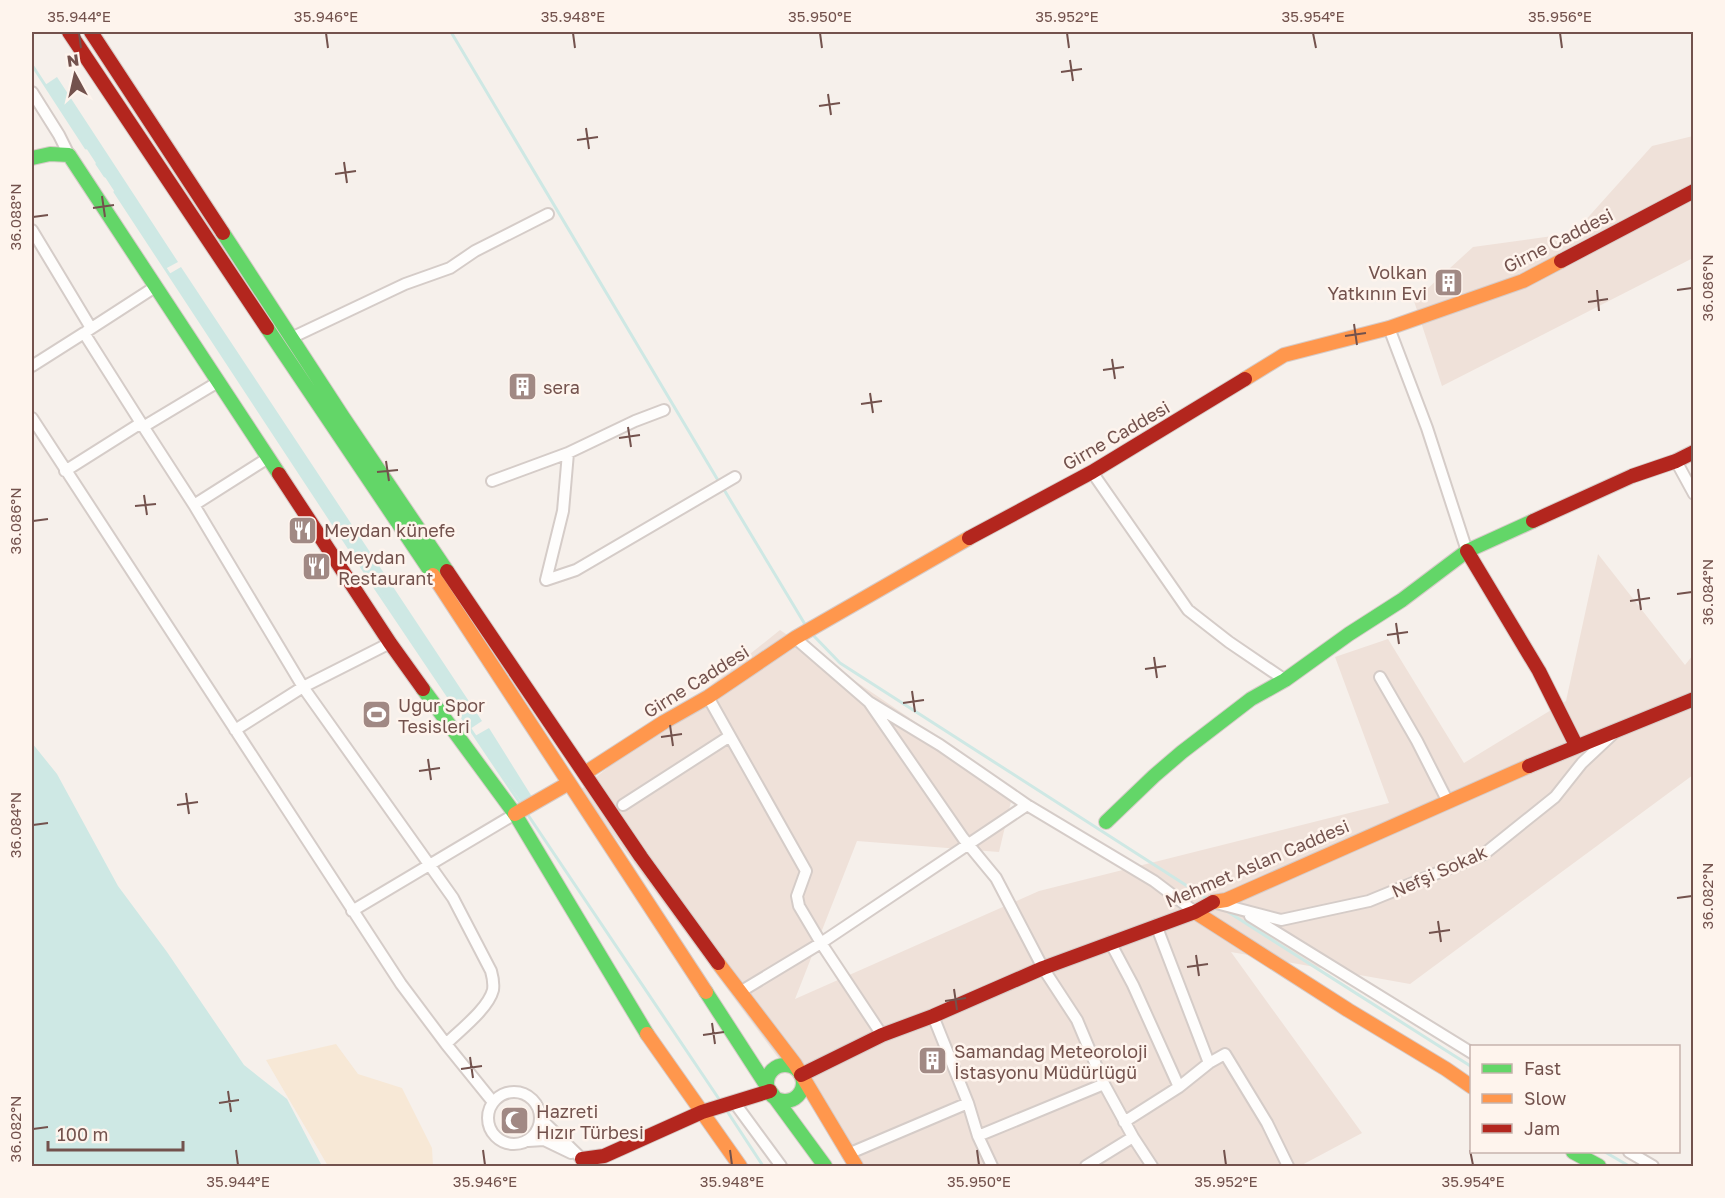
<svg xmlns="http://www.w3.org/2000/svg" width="1725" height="1198" font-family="'Golos Text',sans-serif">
	<rect width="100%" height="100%" fill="#f6f0eb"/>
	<path fill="#efe1d9" d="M 1693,136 L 1693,258 L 1442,386 L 1414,301 L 1473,247 L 1574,233 L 1652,146 Z
		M 1598,554 L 1685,665 L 1693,655 L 1693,775 L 1410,984 L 1231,952 L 1362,1133 L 1300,1166 L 858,1166 L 838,1133 L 799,1086 L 580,790 L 780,630 L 1014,789 L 999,852 L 857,841 L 795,999 L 1039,891 L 1389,803 L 1335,657 L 1388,639 L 1464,763 L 1566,701 Z"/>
	<path fill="#f7e8d6" d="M 336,1044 L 358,1074 L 402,1088 L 432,1148 L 433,1166 L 328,1166 L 266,1060 Z"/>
	<path fill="#cee8e4" d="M 57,77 L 178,262 L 165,269 L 45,85 Z
		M 181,267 L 482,721 L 470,729 L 169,274 Z
		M 489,728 L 534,800 L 524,806 L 475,736 Z
		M 32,743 L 57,774 L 118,886 L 167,952 L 244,1065 L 287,1099 L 322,1166 L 32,1166 Z"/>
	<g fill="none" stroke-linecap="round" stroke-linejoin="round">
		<path stroke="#cee8e4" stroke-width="3" d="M 451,32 L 719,482
			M 32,65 L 86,148
			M 97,164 L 105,176
			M 115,192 L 378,592 L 522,806
			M 723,488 L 806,626
			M 812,634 L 840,663 L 1209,900
			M 526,812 L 721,1102
			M 1225,910 L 1472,1067
			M 725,1108 L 763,1166
			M 1605,1152 L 1629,1166"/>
		<defs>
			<path id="street" d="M 32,92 L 59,135 L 69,155
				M 32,230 L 91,328
				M 1389,328 L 1427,428 L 1467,551
				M 87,331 L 155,287
				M 291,338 L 405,284 L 450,268 L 475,251 L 548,214
				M 32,366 L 84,333 L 141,423
				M 32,418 L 401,984 L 446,1044 L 493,1102
				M 143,427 L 218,382
				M 1676,461 L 1694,494
				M 65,471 L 141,423 L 194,505 L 303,687 L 453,898 L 491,971 C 493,978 494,983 493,990 C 488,1009 460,1030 446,1044
				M 1092,472 L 1188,610 L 1229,642 L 1285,680
				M 492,481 L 568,453 L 635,421 L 664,410
				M 194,505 L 268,458
				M 546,580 L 576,570 L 735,477
				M 546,580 L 563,511 L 568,453
				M 795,638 L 869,702 L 940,745 L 1027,805 L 1154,881 L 1195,912
				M 1380,677 L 1417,741 L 1447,800
				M 708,697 L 806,871 L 797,896 L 799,906 L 821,943 L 882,1035
				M 869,702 L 963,838 L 996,878 L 1043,968 L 1077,1020 L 1104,1084 L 978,1136
				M 235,730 L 303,687 L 390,643
				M 623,805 L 730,736
				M 1216,903 L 1281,920 L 1369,901 L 1484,854 L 1555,797 L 1582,763 L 1615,732
				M 352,911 L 515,814
				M 1250,916 L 1472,1053
				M 1110,942 L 1133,985 L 1179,1087
				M 740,992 L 821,943 L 1027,805
				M 933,1016 L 968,1103 L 978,1136 L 992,1166
				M 1209,1063 L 1225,1054 L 1267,1123 L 1288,1166
				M488 1118a26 26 0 1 1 52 0a26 26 0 1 1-52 0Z
				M 734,1102 L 781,1166
				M 541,1119 L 582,1159 L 587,1166
				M 1124,1122 L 1179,1087 L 1209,1063 L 1156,925
				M 1133,1137 L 1152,1166
				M 528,1141 L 544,1140 L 571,1153
				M 1629,1152 L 1653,1166
				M 848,1154 L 968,1103
				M 1086,1166 L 1133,1137 L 1104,1084"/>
			<path id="fast" d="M 32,158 L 50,154 L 69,155 L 279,474
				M 223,233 L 343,417 L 447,571
				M 267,328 L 433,575
				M 423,689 L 515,814 L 647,1034
				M 1106,822 L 1154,776 L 1182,752 L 1251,699 L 1285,680 L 1349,634 L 1402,600 L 1467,551 L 1533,521
				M 706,992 L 770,1091 L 825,1166
				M767 1083a18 18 0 1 1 36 0a18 18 0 1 1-36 0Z
				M 1573,1152 L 1599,1166"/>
			<path id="slow" d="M 1245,379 L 1284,355 L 1389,328 L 1523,281 L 1561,261
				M 433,575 L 706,992
				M 585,773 L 664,722 L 708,697 L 795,638 L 969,538
				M 515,814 L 569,783
				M 1213,902 L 1226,900 L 1529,766
				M 1195,912 L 1348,1010 L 1446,1069 L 1472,1087
				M 718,963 L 795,1064 L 856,1166
				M 647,1034 L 740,1166"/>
			<path id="jam" d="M 69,32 L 267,328
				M 91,32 L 223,233
				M 1561,261 L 1694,191
				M 279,474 L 390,643 L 423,689
				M 1533,521 L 1632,476 L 1676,461 L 1694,452
				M 969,538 L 1092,472 L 1245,379
				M 1467,551 L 1539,671 L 1576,745
				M 447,571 L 641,857 L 718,963
				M 1529,766 L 1694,699
				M 801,1075 L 882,1035 L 933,1016 L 1043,968 L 1195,912 L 1213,902
				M 582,1159 L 604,1156 L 702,1112 L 770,1091"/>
		</defs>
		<use href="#street" stroke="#d5ccc8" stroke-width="14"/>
		<use href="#fast" stroke="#d6cbc8" stroke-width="16"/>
		<use href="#slow" stroke="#d6cbc8" stroke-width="16"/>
		<use href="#jam" stroke="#d6cbc8" stroke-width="16"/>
		<use href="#street" stroke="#fefdfc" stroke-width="10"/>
		<use href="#fast" stroke="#63d668" stroke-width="14"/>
		<use href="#slow" stroke="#ff974d" stroke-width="14"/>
		<use href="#jam" stroke="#b3261e" stroke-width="14"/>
	</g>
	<path fill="none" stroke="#73524d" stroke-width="2" d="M 79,33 L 81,48M 326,33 L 328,48M 573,33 L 575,48M 820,33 L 822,48M 1067,33 L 1069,48M 1313,33 L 1316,48M 1560,33 L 1562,48M 1070,60 L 1073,81M 1061,72 L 1082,69M 828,94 L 831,115M 819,106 L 840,103M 586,128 L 589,149M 577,140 L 598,137M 344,162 L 347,183M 335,174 L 356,171M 102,196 L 105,217M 93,208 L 114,205M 33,217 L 48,215M 1597,290 L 1599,311M 1677,290 L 1692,288M 1588,302 L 1608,299M 1354,324 L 1357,345M 1345,336 L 1366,333M 1112,359 L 1115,379M 1103,370 L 1124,367M 870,393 L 873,413M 861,404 L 882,401M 628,427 L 631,447M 619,438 L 640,435M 386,461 L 389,481M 377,472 L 398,470M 144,495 L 147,515M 135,506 L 156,504M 33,521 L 48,519M 1638,589 L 1641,610M 1677,594 L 1692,592M 1630,601 L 1650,598M 1396,623 L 1399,644M 1387,635 L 1408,632M 1154,657 L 1157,678M 1145,669 L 1166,666M 912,691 L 915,712M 903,703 L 924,700M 670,725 L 673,746M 661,737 L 682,734M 428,759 L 431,780M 419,771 L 440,768M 186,793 L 189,814M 177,805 L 198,802M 33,825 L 48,823M 1677,898 L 1692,896M 1438,921 L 1441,942M 1429,933 L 1450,930M 1196,955 L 1199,976M 1187,967 L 1208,964M 954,989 L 957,1010M 945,1001 L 966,998M 712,1023 L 715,1044M 703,1035 L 724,1032M 470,1057 L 473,1078M 461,1069 L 482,1066M 228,1091 L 231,1112M 219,1103 L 239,1100M 33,1129 L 48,1127M 236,1150 L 238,1165M 483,1150 L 485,1165M 730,1150 L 732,1165M 977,1150 L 979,1165M 1224,1150 L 1226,1165M 1470,1150 L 1473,1165"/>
	<defs>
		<symbol id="building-square" viewBox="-11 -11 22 22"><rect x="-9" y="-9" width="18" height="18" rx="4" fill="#a18984" stroke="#fef4ed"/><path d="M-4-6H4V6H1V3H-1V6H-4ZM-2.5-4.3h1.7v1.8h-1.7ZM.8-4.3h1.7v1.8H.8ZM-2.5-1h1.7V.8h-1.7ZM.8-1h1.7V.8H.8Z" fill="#fff"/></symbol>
		<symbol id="restaurant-square" viewBox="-11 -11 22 22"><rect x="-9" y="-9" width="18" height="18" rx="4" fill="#a18984" stroke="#fef4ed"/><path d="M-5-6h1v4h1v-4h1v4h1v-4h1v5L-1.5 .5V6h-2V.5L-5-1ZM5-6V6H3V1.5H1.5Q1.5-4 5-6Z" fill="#fff"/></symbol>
		<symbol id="stadium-square" viewBox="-11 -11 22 22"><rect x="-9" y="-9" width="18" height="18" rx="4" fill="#a18984" stroke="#fef4ed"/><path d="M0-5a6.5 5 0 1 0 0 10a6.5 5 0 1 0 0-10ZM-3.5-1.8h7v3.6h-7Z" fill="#fff"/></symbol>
		<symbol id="mosque-square" viewBox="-11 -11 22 22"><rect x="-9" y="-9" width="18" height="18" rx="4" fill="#a18984" stroke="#fef4ed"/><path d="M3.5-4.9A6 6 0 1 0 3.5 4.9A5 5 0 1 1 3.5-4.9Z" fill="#fff"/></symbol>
	</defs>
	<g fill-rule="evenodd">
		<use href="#building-square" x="1432" y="266" width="33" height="33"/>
		<use href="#building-square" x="506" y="370" width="33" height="33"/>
		<use href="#restaurant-square" x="286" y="514" width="33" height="33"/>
		<use href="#restaurant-square" x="300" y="550" width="33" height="33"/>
		<use href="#stadium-square" x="360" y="698" width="33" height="33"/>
		<use href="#building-square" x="916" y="1044" width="33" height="33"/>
		<use href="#mosque-square" x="498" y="1104" width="33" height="33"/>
	</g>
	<g text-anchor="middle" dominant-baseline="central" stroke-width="5" stroke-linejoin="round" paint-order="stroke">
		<g font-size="18" fill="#73524d" stroke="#fef4ed">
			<text transform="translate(1558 240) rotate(-27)">Girne Caddesi</text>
			<text transform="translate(1116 435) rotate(-30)">Girne Caddesi</text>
			<text transform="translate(696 681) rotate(-32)">Girne Caddesi</text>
			<text transform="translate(1257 863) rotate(-23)">Mehmet Aslan Caddesi</text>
			<text transform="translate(1439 871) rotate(-24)">Nefşi Sokak</text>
		</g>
		<g font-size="18" fill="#73524d" stroke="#fef4ed" text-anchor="start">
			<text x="1427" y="272" text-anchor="end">Volkan<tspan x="1427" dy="21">Yatkının Evi</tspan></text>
			<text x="543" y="387">sera</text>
			<text x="324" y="530">Meydan künefe</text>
			<text x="338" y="557">Meydan<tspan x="338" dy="21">Restaurant</tspan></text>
			<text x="398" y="705">Uğur Spor<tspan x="398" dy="21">Tesisleri</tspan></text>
			<text x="954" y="1051">Samandağ Meteoroloji<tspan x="954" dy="21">İstasyonu Müdürlüğü</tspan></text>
			<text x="536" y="1111">Hazreti<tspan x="536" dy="21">Hızır Türbesi</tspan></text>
		</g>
	</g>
	<rect width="1725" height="1198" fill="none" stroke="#fef4ed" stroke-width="66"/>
	<rect x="1470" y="1045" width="210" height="108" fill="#fef4ed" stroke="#c6b3ad" stroke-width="1.5"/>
	<rect x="1482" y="1064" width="30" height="9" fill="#63d668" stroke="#c6b3ad" stroke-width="1.5"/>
	<text x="1524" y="1075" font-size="18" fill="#73524d">Fast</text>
	<rect x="1482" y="1094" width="30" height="9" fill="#ff974d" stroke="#c6b3ad" stroke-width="1.5"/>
	<text x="1524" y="1105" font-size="18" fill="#73524d">Slow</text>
	<rect x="1482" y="1124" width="30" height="9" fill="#b3261e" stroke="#c6b3ad" stroke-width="1.5"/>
	<text x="1524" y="1135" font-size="18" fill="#73524d">Jam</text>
	<g transform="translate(75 75) rotate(352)" stroke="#fef4ed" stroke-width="4.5" paint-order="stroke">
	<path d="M0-4.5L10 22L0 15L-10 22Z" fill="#73524d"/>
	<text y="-9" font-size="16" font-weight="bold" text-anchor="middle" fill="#73524d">N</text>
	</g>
	<path d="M48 1141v9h135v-9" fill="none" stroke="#73524d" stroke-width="3"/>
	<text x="57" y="1141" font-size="18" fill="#73524d" stroke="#fef4ed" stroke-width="4.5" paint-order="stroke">100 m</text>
	<rect x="33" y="33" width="1659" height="1132" fill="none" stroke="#73524d" stroke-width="2"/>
	<g font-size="15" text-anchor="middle" fill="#73524d">
		<text x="79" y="22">35.944°E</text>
		<text x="326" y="22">35.946°E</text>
		<text x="573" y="22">35.948°E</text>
		<text x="820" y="22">35.950°E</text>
		<text x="1067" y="22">35.952°E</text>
		<text x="1313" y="22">35.954°E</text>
		<text x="1560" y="22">35.956°E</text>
		<text transform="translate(16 217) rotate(-90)" y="5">36.088°N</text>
		<text transform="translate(1708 288) rotate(-90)" y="5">36.086°N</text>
		<text transform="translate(16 521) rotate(-90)" y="5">36.086°N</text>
		<text transform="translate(1708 592) rotate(-90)" y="5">36.084°N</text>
		<text transform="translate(16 825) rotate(-90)" y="5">36.084°N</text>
		<text transform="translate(1708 896) rotate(-90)" y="5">36.082°N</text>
		<text transform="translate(16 1129) rotate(-90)" y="5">36.082°N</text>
		<text x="238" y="1187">35.944°E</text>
		<text x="485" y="1187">35.946°E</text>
		<text x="732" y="1187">35.948°E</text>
		<text x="979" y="1187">35.950°E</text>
		<text x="1226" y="1187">35.952°E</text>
		<text x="1473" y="1187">35.954°E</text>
	</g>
</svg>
